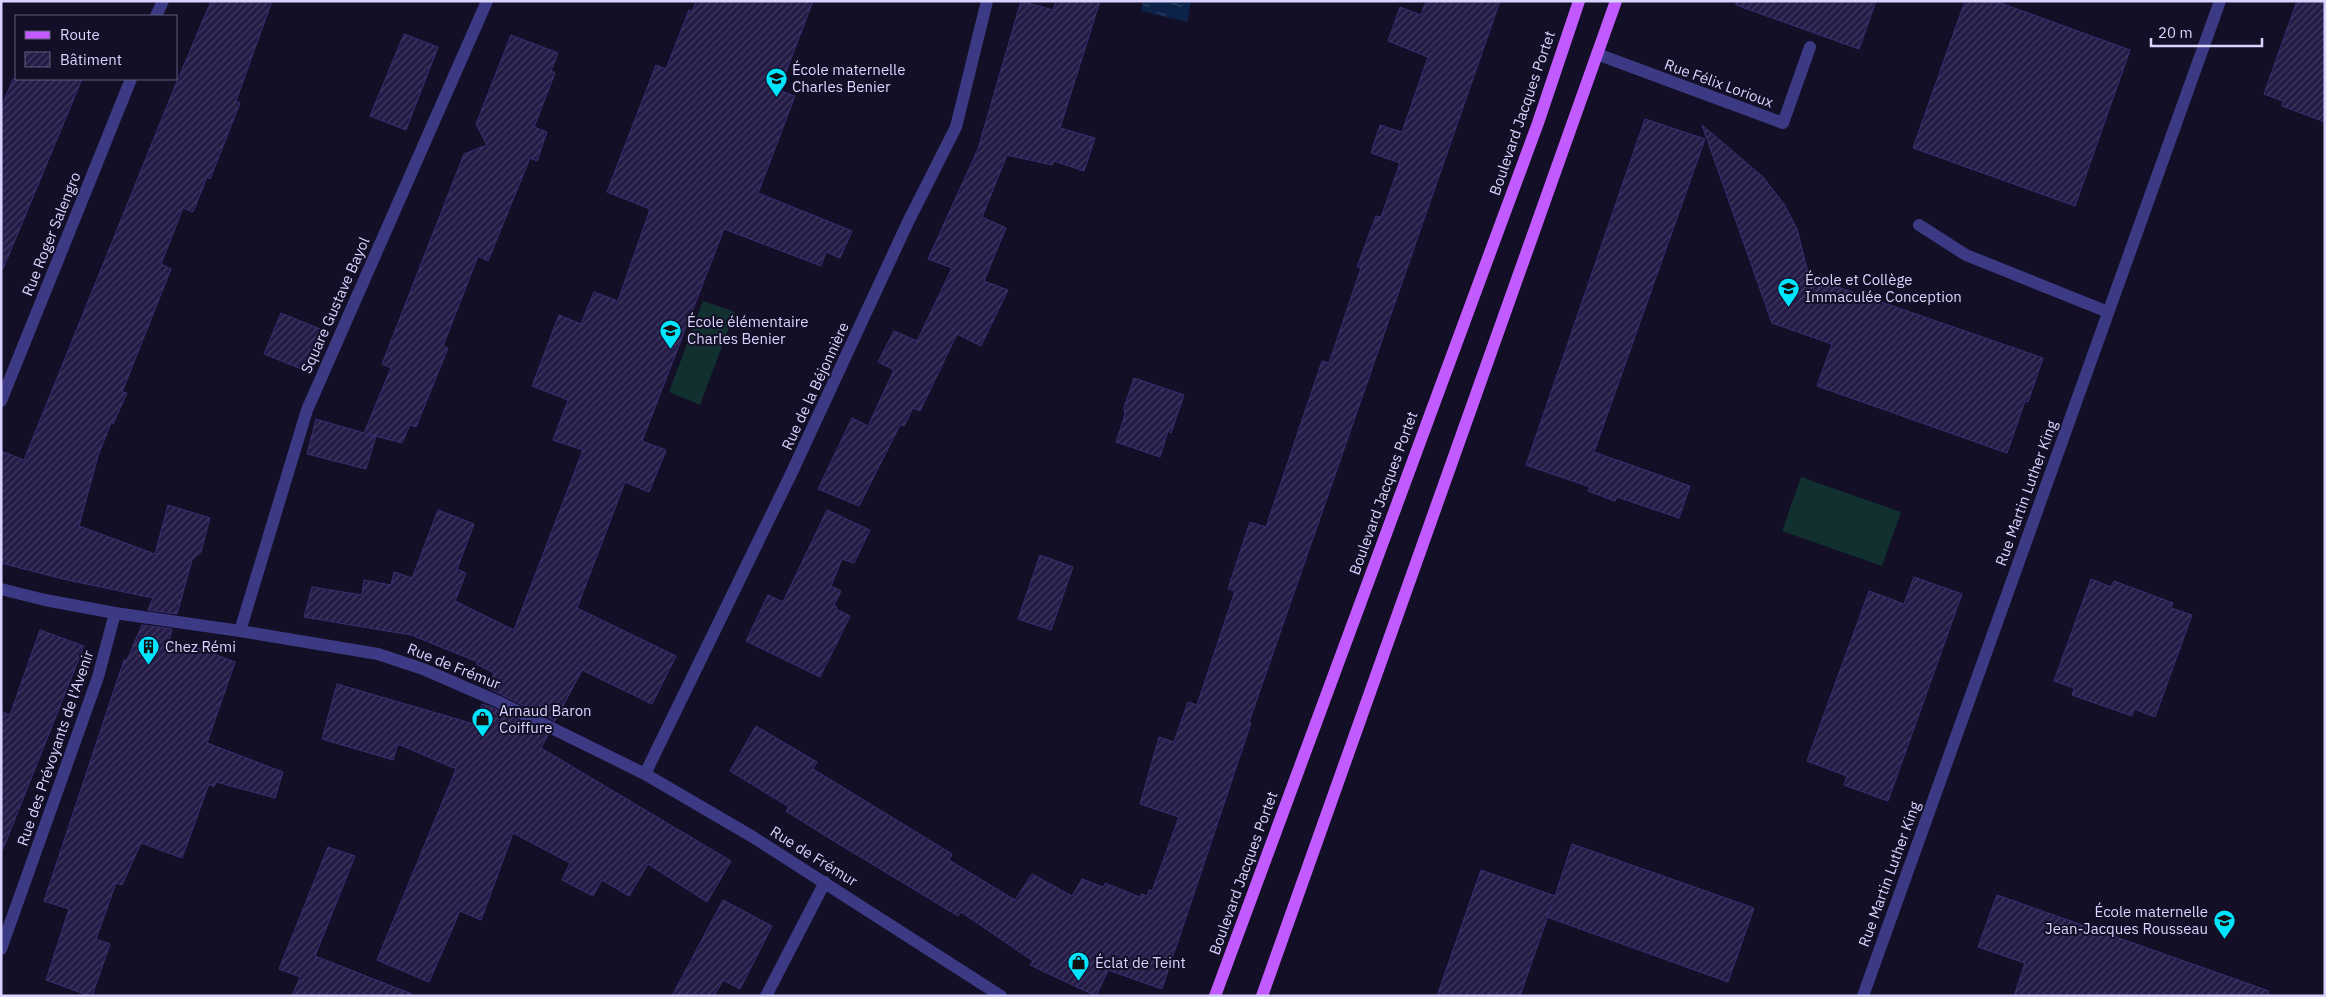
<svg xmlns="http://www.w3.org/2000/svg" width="2326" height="997" font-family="'IBM Plex Sans',sans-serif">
	<defs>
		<pattern id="water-ripples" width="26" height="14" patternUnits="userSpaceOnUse" patternTransform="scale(1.25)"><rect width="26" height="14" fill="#0c2248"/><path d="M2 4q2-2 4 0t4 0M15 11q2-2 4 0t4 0" fill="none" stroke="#2f4163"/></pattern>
		<pattern id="building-hatch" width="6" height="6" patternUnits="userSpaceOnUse" patternTransform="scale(1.25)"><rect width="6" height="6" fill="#241b47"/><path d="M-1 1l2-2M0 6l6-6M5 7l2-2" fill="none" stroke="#433b63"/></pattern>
	</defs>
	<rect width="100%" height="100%" fill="#130f26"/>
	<path fill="#12302f" d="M 703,301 L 735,312 L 700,405 L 669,392 Z
		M 1801,477 L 1901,512 L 1882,566 L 1782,531 Z"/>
	<path fill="url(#water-ripples)" d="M 1143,1 L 1191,1 L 1187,22 L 1141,11 Z"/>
	<path fill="url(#building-hatch)" stroke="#3b2d73" d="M 211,1 L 272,1 L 236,101 L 240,103 L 210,179 L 207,177 L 193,212 L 183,208 L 161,264 L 171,269 L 122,392 L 127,393 L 113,424 L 111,423 L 98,456 L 79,526 L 155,554 L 168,505 L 210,518 L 201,552 L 192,560 L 177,614 L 148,610 L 153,598 L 63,579 L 1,563 L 1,451 L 24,460 L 171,96 Z
		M 696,1 L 813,1 L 779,90 L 795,96 L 758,193 L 852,231 L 840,258 L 826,252 L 821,266 L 724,229 L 642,441 L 666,450 L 649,492 L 625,482 L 577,608 L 676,656 L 652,704 L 582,670 L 555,721 L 488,688 L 494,673 L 476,664 L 478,662 L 411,635 L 304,617 L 312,587 L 362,595 L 364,580 L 391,585 L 394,572 L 412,578 L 438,510 L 474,524 L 457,569 L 466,573 L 455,601 L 514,630 L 583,450 L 553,440 L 568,400 L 532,386 L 559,315 L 581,324 L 594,292 L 618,301 L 650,209 L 607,192 L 656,65 L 666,69 L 689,10 L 692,12 Z
		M 1021,1 L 1053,10 L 1056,1 L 1100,1 L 1060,128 L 1095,138 L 1084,171 L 1054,161 L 1052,165 L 1007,155 L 982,217 L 1006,228 L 984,281 L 1008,290 L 981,346 L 957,334 L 920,411 L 913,408 L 904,426 L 900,425 L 859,506 L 818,489 L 852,418 L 868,426 L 894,370 L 878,362 L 894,331 L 917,341 L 952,268 L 928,259 L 978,149 Z
		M 1426,1 L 1500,1 L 1249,722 L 1251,723 L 1162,989 L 1108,970 L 1096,996 L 1030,965 L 1033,961 L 961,912 L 958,916 L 829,838 L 786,811 L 789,807 L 730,771 L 756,726 L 817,762 L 813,769 L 952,854 L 949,860 L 1015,900 L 1032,874 L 1072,896 L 1082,879 L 1103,887 L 1105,883 L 1140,897 L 1141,894 L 1147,896 L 1149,890 L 1152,891 L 1179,817 L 1140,804 L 1159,737 L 1174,742 L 1188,702 L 1197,705 L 1235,591 L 1228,589 L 1250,522 L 1266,527 L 1322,361 L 1329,363 L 1361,268 L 1357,267 L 1376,216 L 1381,217 L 1400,163 L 1371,153 L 1380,125 L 1402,132 L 1428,57 L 1388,41 L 1400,7 L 1421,15 Z
		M 1736,1 L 1876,1 L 1859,49 L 1736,5 Z
		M 1965,1 L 1995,1 L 2130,50 L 2075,206 L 1913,148 Z
		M 2297,1 L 2325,1 L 2325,122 L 2282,106 L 2283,101 L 2264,94 Z
		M 404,34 L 438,47 L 406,130 L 370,116 Z
		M 511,35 L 558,53 L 551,71 L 555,73 L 534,127 L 547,132 L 537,161 L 530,158 L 488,261 L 478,256 L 443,346 L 448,348 L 416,427 L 410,425 L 402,443 L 368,434 L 376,436 L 366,469 L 307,454 L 316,419 L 364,433 L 391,368 L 382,364 L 464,154 L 487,145 L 476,124 Z
		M 13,79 L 82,79 L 3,269 L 1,108 Z
		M 1645,119 L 1705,139 L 1594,452 L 1690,486 L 1679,518 L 1617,497 L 1615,501 L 1588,491 L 1590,487 L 1526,465 Z
		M 1702,125 L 1763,177 L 1784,204 L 1797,229 L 1809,277 L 2043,358 L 2028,402 L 2025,401 L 2007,453 L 1817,386 L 1832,344 L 1772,323 Z
		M 281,313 L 325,331 L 309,372 L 264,354 Z
		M 1134,378 L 1184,395 L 1171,433 L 1168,431 L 1160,457 L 1116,442 L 1125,415 L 1124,408 Z
		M 827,510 L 870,530 L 854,563 L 842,559 L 831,586 L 841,591 L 834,605 L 837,607 L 836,609 L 850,616 L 820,677 L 746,641 L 768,595 L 783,602 Z
		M 1040,555 L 1073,567 L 1051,630 L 1018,619 Z
		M 1914,577 L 1962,594 L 1888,801 L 1844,785 L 1847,776 L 1807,761 L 1869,591 L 1904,604 Z
		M 2091,579 L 2111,587 L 2114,581 L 2173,603 L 2171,608 L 2192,615 L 2155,717 L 2134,709 L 2132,716 L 2072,695 L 2074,688 L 2054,681 Z
		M 142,625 L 172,629 L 168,646 L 198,648 L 235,662 L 207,743 L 283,772 L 275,798 L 216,782 L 214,787 L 209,784 L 182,858 L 141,843 L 122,885 L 116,883 L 96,939 L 110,944 L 92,996 L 90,996 L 46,980 L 69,909 L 44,901 L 124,660 L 127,660 Z
		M 40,630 L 84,646 L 3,849 L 1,849 L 1,711 L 10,715 Z
		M 337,684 L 474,724 L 482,704 L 496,709 L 548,735 L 541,748 L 731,861 L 707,902 L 648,864 L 629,896 L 602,880 L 593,896 L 562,880 L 570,863 L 513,833 L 481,920 L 460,911 L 429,982 L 377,960 L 456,769 L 398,744 L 393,760 L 322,739 Z
		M 1572,844 L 1754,908 L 1728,982 L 1547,917 L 1551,907 L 1520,996 L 1437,996 L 1481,870 L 1555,896 Z
		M 328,847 L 355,856 L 315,956 L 412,994 L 411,996 L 292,996 L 300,977 L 279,969 Z
		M 1997,895 L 2269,991 L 2268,996 L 2014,996 L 2025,963 L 1978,947 Z
		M 723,900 L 772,926 L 740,989 L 723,980 L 714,996 L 672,996 Z"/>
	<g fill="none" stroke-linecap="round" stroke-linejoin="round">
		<path stroke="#3d3a85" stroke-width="12" d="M 1597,54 L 1783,123 L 1810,47
			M 1919,225 L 1966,255 L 2108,312"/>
		<path stroke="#3d3a85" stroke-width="12" d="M 156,16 L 163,1
			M 1,401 L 131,79
			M 1,589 L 45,600 L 115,613 L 240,631 L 378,654 L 423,669 L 499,702 L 645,774 L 753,837 L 1001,996
			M 240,631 L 307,410 L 487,1
			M 645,774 L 792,472 L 908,222 L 956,127 L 987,1
			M 1,949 L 98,677 L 115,613
			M 766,996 L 825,882
			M 1863,996 L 2220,1"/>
		<path stroke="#c25bff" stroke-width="12" d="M 1215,996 L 1538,123 L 1579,1
			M 1262,996 L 1616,1"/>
	</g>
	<defs>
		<symbol id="school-pin" viewBox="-11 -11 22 30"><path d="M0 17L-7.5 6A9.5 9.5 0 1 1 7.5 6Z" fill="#00e5ff" stroke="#130f26"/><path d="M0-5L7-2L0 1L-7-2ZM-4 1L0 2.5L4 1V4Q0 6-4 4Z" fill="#111"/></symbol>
		<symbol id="building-pin" viewBox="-11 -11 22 30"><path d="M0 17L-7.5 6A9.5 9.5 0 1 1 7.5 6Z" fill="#00e5ff" stroke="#130f26"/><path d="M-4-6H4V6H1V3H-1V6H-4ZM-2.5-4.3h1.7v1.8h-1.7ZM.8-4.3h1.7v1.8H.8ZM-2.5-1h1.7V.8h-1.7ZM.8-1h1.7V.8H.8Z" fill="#111"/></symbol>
		<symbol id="shop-pin" viewBox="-11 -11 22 30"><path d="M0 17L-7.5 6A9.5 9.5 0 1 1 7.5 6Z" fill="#00e5ff" stroke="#130f26"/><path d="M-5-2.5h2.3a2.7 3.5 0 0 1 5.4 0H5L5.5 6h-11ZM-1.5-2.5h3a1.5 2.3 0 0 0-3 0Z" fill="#111"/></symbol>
	</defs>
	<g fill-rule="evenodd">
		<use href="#school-pin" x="764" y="66" width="25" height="34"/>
		<use href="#school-pin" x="1776" y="276" width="25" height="34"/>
		<use href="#school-pin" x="658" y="318" width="25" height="34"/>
		<use href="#building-pin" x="136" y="634" width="25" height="34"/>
		<use href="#shop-pin" x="470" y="706" width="25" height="34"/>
		<use href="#school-pin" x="2212" y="908" width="25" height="34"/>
		<use href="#shop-pin" x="1066" y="950" width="25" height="34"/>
	</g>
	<g text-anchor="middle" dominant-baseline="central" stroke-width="4" stroke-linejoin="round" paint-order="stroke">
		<g font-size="15" fill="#d9d4ff" stroke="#130f26" text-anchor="start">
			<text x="792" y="69">École maternelle<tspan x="792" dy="17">Charles Benier</tspan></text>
			<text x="1805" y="279">École et Collège<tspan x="1805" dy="17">Immaculée Conception</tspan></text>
			<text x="687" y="321">École élémentaire<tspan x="687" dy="17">Charles Benier</tspan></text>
			<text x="165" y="646">Chez Rémi</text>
			<text x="499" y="710">Arnaud Baron<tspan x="499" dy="17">Coiffure</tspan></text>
			<text x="2208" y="911" text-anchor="end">École maternelle<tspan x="2208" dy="17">Jean-Jacques Rousseau</tspan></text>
			<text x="1095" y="962">Éclat de Teint</text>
		</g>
		<g font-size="15" fill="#d9d4ff" stroke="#130f26">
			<text transform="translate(1719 83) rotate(20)">Rue Félix Lorioux</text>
			<text transform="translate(1522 113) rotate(-71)">Boulevard Jacques Portet</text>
			<text transform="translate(51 234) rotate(-68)">Rue Roger Salengro</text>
			<text transform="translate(335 305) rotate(-66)">Square Gustave Bayol</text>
			<text transform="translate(815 386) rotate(-65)">Rue de la Béjonnière</text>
			<text transform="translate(1383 493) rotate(-70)">Boulevard Jacques Portet</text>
			<text transform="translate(2026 493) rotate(-70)">Rue Martin Luther King</text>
			<text transform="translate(454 666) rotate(22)">Rue de Frémur</text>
			<text transform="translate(55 748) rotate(-71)">Rue des Prévoyants de l'Avenir</text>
			<text transform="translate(814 856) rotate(32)">Rue de Frémur</text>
			<text transform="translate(1243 873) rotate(-70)">Boulevard Jacques Portet</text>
			<text transform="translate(1889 874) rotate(-70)">Rue Martin Luther King</text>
		</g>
	</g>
	<rect width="2326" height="997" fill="none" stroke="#d9d4ff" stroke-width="5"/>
	<rect x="15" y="15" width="162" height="65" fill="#130f26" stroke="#625e7d"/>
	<rect x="25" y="31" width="25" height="8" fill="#c25bff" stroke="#625e7d"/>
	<text x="60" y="40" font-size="15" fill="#d9d4ff">Route</text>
	<rect x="25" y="52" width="25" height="15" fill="url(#building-hatch)" stroke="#625e7d"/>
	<text x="60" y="65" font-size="15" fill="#d9d4ff">Bâtiment</text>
	<path d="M2151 38v8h111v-8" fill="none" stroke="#d9d4ff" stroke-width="2.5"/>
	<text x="2158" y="38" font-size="15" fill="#d9d4ff" stroke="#130f26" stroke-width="4" paint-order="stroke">20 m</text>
</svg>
